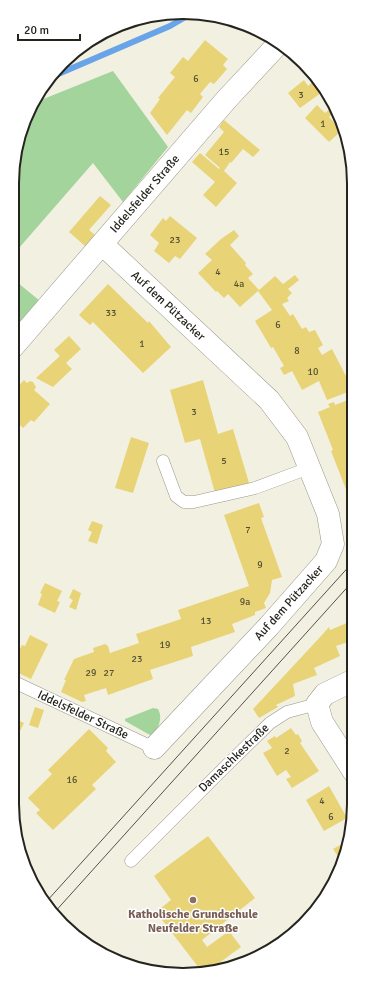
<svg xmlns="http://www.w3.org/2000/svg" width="366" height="987" font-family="Signika,sans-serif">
	<rect width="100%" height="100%" fill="#f2f0e1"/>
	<path fill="#a2d49b" d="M 113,71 L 168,147 L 123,202 L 93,163 L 12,256 L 12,183 L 18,139 L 36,102 Z
		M 12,278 L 40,301 L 12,331 Z
		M 153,708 L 158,709 C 163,717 159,731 150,735 L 125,721 L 125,719 Z"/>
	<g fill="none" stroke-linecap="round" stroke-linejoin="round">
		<path stroke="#68a4e7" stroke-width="6" d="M 49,78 L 170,26 L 189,15"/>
	</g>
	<path fill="#e8d476" d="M 205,40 L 228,59 L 223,65 L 227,69 L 214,84 L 210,82 L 200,94 L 203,97 L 191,113 L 187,110 L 167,135 L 150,113 L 160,99 L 158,98 L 175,77 L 170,73 L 183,57 L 188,61 Z
		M 317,78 L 325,90 L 300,108 L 288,93 L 304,80 L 308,86 Z
		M 317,105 L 325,113 L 329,110 L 332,114 L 329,117 L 342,130 L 329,142 L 305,118 Z
		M 224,120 L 260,150 L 253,157 L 243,149 L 231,163 L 230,162 L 224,171 L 237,183 L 216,207 L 203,195 L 215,182 L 192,162 L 200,153 L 219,169 L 220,168 L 205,155 L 224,132 L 219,127 Z
		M 100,196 L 111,205 L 89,230 L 95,235 L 85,246 L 69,232 Z
		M 170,216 L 197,238 L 180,259 L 175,256 L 169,263 L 154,251 L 159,243 L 150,235 L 163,218 L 166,221 Z
		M 234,230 L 239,236 L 230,245 L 246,263 L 245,265 L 253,274 L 248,278 L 259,290 L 275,276 L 283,284 L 295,275 L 299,280 L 288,289 L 292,293 L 287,298 L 289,301 L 282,304 L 290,316 L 293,314 L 302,329 L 306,327 L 309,332 L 315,330 L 323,345 L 318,348 L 322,355 L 332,349 L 348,380 L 353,378 L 353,390 L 327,400 L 319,381 L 302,390 L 292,371 L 284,375 L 280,368 L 284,366 L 273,347 L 271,348 L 255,321 L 272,310 L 258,291 L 240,307 L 228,294 L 224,298 L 217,291 L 216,292 L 198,273 L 212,260 L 205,254 L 221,239 Z
		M 108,284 L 148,323 L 149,321 L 171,347 L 143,373 L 93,322 L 90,325 L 79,315 Z
		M 69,336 L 81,349 L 66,363 L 72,369 L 53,387 L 36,378 L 60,356 L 54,350 Z
		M 24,380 L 27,383 L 30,381 L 33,382 L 36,387 L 34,390 L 50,404 L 34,422 L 31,420 L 23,428 L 12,418 L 12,412 L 17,407 L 12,402 L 12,393 Z
		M 203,380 L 218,434 L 233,429 L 249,483 L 215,493 L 200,439 L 185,443 L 170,390 Z
		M 353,398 L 353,501 L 351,502 L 331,451 L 333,450 L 318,412 L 330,407 L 328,404 L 334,402 L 335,405 Z
		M 131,437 L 149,443 L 133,493 L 115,488 Z
		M 259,503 L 264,517 L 261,518 L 282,577 L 272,580 L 270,593 L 264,603 L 266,608 L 255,612 L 255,611 L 255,615 L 232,624 L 235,632 L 191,647 L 193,656 L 150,670 L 153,679 L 108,695 L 106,688 L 84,695 L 86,701 L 82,702 L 61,692 L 66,680 L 64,680 L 74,659 L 94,652 L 93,648 L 105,644 L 108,646 L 110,653 L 139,643 L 136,634 L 181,619 L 178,610 L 249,586 L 224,515 Z
		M 92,521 L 103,525 L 97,544 L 88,541 L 92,532 L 88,530 Z
		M 45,583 L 62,591 L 57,601 L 60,602 L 55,613 L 38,605 L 42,594 L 40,593 Z
		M 73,589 L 81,593 L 76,610 L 69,607 L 73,600 L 69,598 Z
		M 354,620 L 354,640 L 336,646 L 340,656 L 314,668 L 317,675 L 293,684 L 295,696 L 276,705 L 278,707 L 259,718 L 253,709 L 322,635 L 329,627 L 330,630 Z
		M 30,635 L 48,644 L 31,679 L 12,670 L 12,665 L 22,645 L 25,646 Z
		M 35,707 L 44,710 L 38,728 L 29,725 Z
		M 12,717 L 24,723 L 12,747 Z
		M 291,728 L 296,735 L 298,734 L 302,741 L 300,743 L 319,771 L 292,788 L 286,779 L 291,777 L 286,770 L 277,776 L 263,753 L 272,748 L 267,741 L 275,736 L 276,738 Z
		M 89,729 L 108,748 L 106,751 L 116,762 L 92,785 L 96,789 L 53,830 L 36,813 L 40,810 L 28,798 L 52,774 L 48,770 Z
		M 329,786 L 347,818 L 324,831 L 306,800 Z
		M 208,836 L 255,898 L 202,940 L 207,947 L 229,931 L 241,947 L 219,963 L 224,969 L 217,972 L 202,972 L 156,912 L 171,900 L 154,876 Z
		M 349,840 L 348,848 L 342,862 L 333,849 Z"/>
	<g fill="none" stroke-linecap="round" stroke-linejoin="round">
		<defs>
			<path id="service" d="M 163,461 L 176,496 L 184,502 L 194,502 L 255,488 L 309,468
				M 12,681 L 154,748
				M 131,861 L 227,765 L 270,723 L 287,712 L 317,704"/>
			<path id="minor" d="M 102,244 L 269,400 L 297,437 L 328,514 L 333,544 L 326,561 L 269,626 L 154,748
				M 12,348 L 226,100 L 280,42
				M 354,680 L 325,694 L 317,704 L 322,722 L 354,772"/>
		</defs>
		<use href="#service" stroke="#9a988b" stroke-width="13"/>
		<use href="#minor" stroke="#9a988b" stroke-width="23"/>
		<use href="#service" stroke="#fff" stroke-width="12"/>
		<use href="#minor" stroke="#fff" stroke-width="22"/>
		<path stroke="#53524b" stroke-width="1" d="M 46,902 L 353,562
			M 53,914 L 353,581"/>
	</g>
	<circle fill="#8d6e63" stroke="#fff" stroke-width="1.5" cx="193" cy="900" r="4"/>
	<g text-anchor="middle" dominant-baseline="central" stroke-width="3" stroke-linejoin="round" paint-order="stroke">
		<g font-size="10" fill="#565035">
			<text x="196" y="79">6</text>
			<text x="301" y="95">3</text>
			<text x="323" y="124">1</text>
			<text x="224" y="152">15</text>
			<text x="175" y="240">23</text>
			<text x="218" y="272">4</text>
			<text x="239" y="284">4a</text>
			<text x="111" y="313">33</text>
			<text x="278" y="325">6</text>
			<text x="142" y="344">1</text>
			<text x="297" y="351">8</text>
			<text x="313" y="372">10</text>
			<text x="194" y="412">3</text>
			<text x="224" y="461">5</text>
			<text x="248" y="530">7</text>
			<text x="260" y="565">9</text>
			<text x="245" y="602">9a</text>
			<text x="206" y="621">13</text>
			<text x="165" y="645">19</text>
			<text x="137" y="659">23</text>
			<text x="91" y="673">29</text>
			<text x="109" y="673">27</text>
			<text x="287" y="751">2</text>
			<text x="72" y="780">16</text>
			<text x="322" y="801">4</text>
			<text x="331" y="817">6</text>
		</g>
		<g font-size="12" fill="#25241f" stroke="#fff">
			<text transform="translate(145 194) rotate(-49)">Iddelsfelder Straße</text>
			<text transform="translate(168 306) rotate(43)">Auf dem Pützacker</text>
			<text transform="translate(289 603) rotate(-48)">Auf dem Pützacker</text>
			<text transform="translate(83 715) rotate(25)">Iddelsfelder Straße</text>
			<text transform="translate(234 758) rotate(-44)">Damaschkestraße</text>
		</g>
		<g font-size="12" font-weight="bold" fill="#785e54" stroke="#fff">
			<text x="193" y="914">Katholische Grundschule<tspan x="193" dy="14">Neufelder Straße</tspan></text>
		</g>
	</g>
	<path d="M0 0H366V987H0ZM183 19H183A164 164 0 0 1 347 183V804A164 164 0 0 1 183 968H183A164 164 0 0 1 19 804V183A164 164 0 0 1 183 19Z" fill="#fff" fill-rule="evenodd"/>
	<path fill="none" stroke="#25241f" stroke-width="2" d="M183 19H183A164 164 0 0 1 347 183V804A164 164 0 0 1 183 968H183A164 164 0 0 1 19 804V183A164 164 0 0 1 183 19Z"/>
	<path d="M18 34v6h62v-6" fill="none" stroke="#25241f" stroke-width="2"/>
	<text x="24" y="34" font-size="12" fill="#25241f" stroke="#ffffff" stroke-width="3" paint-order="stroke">20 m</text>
</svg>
